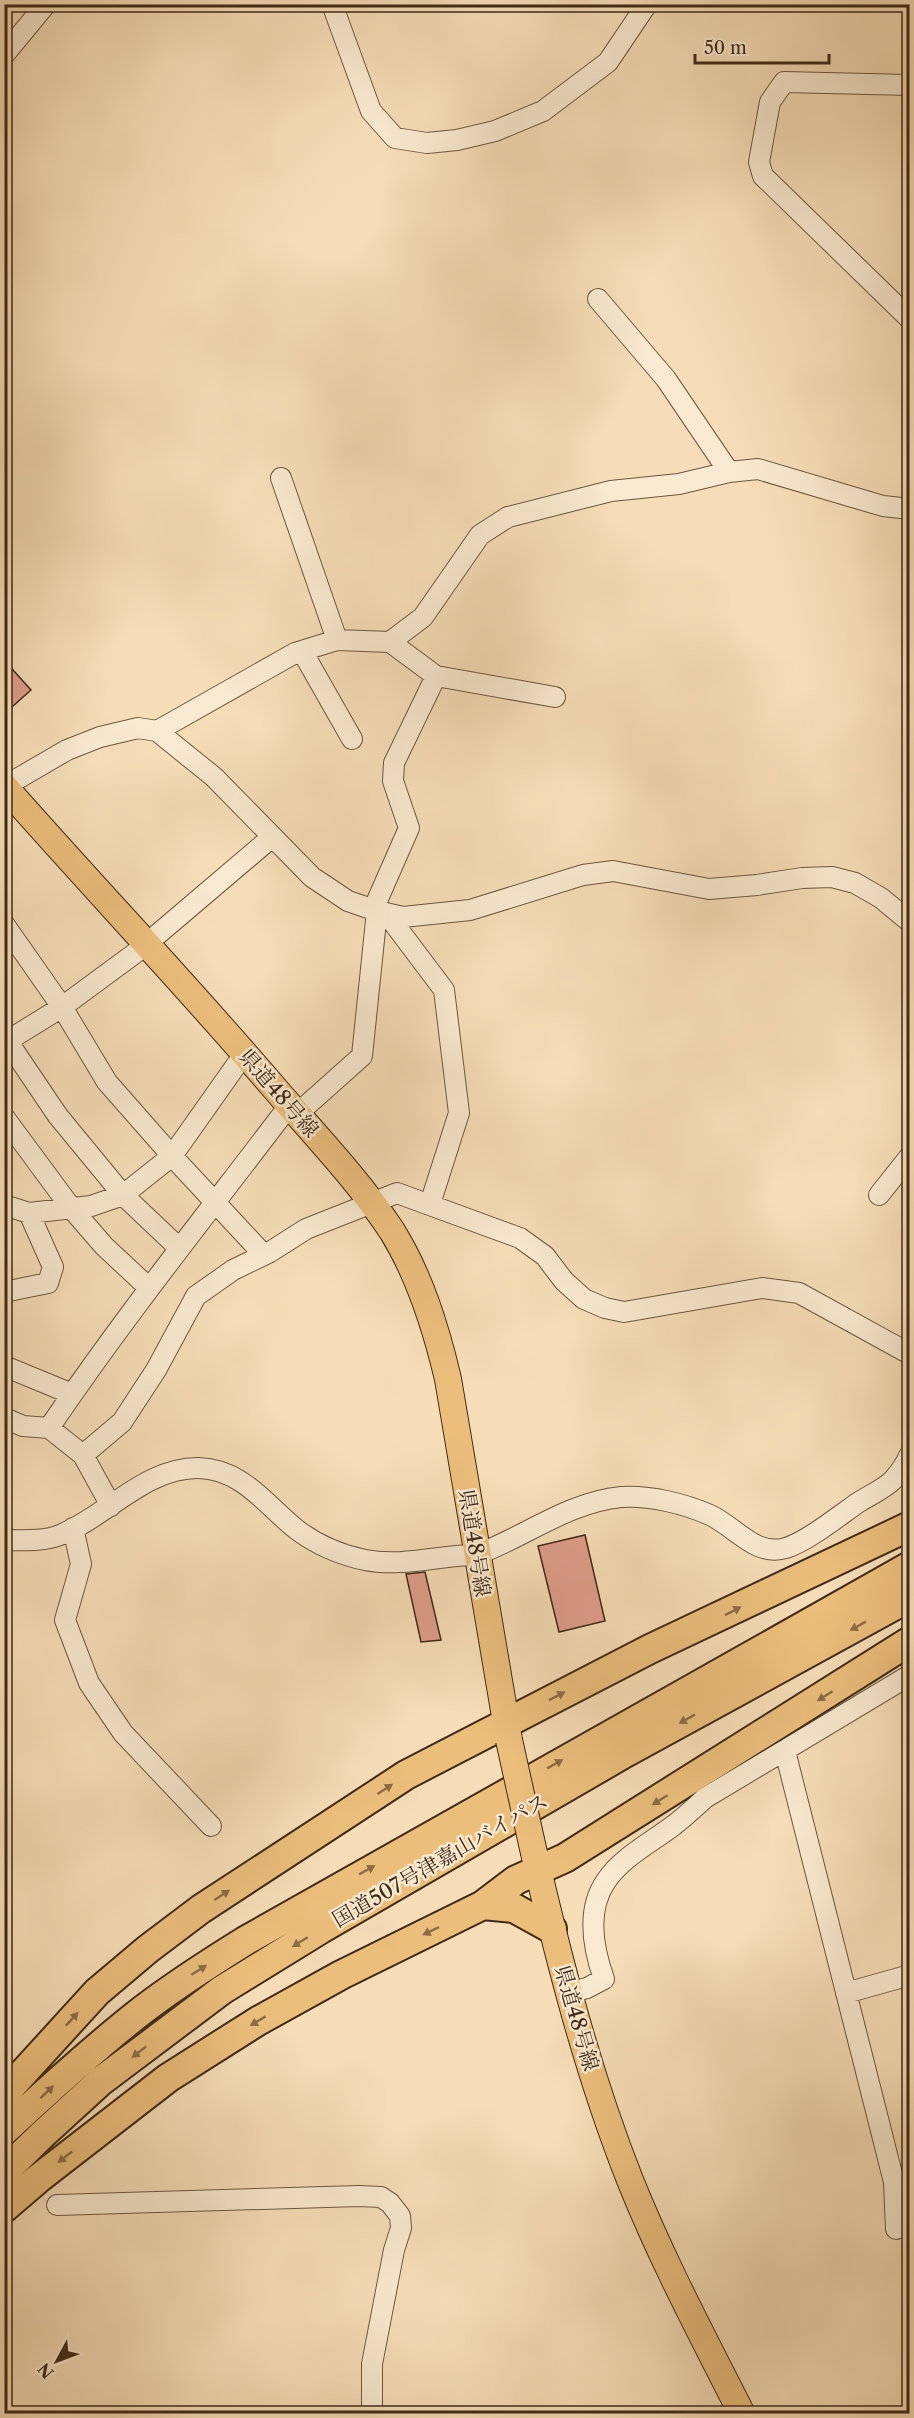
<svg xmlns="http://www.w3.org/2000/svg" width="914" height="2418" font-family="'Libre Caslon Text','Noto Serif JP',serif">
	<rect width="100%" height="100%" fill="#f6ddb7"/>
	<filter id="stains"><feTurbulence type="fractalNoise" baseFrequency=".00333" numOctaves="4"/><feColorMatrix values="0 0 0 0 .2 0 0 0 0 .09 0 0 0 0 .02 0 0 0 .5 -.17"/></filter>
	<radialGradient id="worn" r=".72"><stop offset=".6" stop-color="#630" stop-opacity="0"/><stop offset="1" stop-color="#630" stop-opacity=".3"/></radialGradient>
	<path fill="#df9d8b" stroke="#3f2917" stroke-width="1.5" d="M 4,660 L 31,690 L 4,714 Z
		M 585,1535 L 605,1621 L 559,1632 L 538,1546 Z
		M 425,1572 L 441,1640 L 421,1642 L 406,1574 Z"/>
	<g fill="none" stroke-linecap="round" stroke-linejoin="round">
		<defs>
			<path id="minor" d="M 332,4 L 371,111 L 395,138 L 427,143 L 457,140 L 495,131 L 543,111 L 608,62 L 647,4
				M 4,55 L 46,4
				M 910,85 L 784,82 L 770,102 L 759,162 L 763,176 L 910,319
				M 598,299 L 666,379 L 729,472
				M 281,478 L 337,640
				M 390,642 L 436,676 L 555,697
				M 302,651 L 352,739
				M 157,731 L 295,653 L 337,640 L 390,642 L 423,617 L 480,535 L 508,517 L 611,491 L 679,484 L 729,472 L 758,469 L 883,506 L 910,509
				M 5,786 L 67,750 L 100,737 L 138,728 L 157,731 L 214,777 L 312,877 L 348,901 L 377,911 L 403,917 L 470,910 L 583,875 L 613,871 L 709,889 L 757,885 L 802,878 L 832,877 L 855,883 L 881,898 L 910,922
				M 373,910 L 409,828 L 393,781 L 394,763 L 436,676
				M 386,913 L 444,990 L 459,1113 L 430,1204
				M 4,924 L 62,1007 L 107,1082 L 172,1156 L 264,1255
				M 4,1036 L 58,1116 L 123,1195 L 179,1248
				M 4,1043 L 62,1007 L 138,951 L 271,838
				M 297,1114 L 362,1056 L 377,911
				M 4,1117 L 72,1209 L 104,1246 L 149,1288
				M 879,1195 L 910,1156
				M 4,1205 L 29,1213 L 91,1206 L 123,1195 L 172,1156 L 237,1064 L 247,1056
				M 4,1292 L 48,1283 L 53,1267 L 29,1213
				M 4,1366 L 72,1394
				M 4,1418 L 23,1426 L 49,1428 C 122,1320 203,1219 282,1115 L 292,1108
				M 49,1428 L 83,1455 L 111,1506
				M 83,1455 L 122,1422 L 156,1370 L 196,1296 L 233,1270 L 270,1252 L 306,1229 L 397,1193 L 520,1238 L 545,1256 L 564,1281 L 584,1299 L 605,1308 L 624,1312 L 762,1288 L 799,1293 L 910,1354
				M 73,1528 L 81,1564 L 65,1620 L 89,1683 L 123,1733 L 211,1826
				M 4,1540 C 23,1540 42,1542 60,1535 C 107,1516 146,1467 199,1468 C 242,1469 266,1505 296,1529 C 315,1544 341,1555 365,1560 C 395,1566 426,1559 456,1556 C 464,1555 473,1556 481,1553 C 527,1535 570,1502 621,1497 C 650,1495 685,1504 710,1515 C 736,1527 755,1557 786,1548 C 808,1541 840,1515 859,1502 C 870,1495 884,1489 893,1480 C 900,1472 906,1464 910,1454
				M 785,1751 L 894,2182 L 896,2229
				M 567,1993 L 587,1988 L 604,1979 C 593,1948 586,1910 606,1881 C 622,1857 652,1842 674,1825 C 685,1817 695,1807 705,1798 L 910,1675
				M 846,1993 L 910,1975
				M 57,2205 L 359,2196 L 381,2197 L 390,2203 L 400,2216 L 401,2228 L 394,2250 L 372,2364 L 372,2414"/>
			<path id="major" d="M 4,786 C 94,888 188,987 277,1091 C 316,1136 359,1181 392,1231 C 420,1276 436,1328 448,1379 L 509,1740
				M 534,1853 C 560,1964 588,2074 630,2180 C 662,2260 703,2337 742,2414"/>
			<path id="highway" d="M 483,1905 L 514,1908 L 552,1929
				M 4,2094 L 97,1992 L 148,1949 L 201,1909 L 406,1775 L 650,1649 L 910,1526
				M 4,2131 C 47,2091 90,2052 135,2016 C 170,1988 208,1964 245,1941 L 910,1566
				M 4,2172 L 43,2134 L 101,2081 L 222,1990 L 321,1929 L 625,1753 L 910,1597
				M 4,2208 L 39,2178 L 168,2078 L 258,2021 L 341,1975 L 483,1905 L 516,1880 L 565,1858 L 910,1641"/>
		</defs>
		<use href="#minor" stroke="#6d563f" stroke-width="22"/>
		<use href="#major" stroke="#3f2917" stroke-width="28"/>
		<use href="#highway" stroke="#3f2917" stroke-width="32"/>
		<use href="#minor" stroke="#f9e9d0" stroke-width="20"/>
		<use href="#major" stroke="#ebbe7c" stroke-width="26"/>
		<use href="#highway" stroke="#ebbe7c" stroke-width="28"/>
		<defs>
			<path id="major-bridge" d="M 509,1740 L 534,1853"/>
		</defs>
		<use href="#major-bridge" stroke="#3f2917" stroke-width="28" stroke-linecap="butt"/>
		<use href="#major-bridge" stroke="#ebbe7c" stroke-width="26"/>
	</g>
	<defs><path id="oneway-solid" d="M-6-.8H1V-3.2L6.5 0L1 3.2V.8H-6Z" transform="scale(1.5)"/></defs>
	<g fill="#8c6c44">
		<use href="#oneway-solid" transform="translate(733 1611) rotate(-27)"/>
		<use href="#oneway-solid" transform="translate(858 1626) rotate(151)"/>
		<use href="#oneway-solid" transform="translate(557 1696) rotate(-27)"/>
		<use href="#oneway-solid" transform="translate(825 1696) rotate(148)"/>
		<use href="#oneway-solid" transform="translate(687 1719) rotate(151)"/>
		<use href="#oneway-solid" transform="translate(555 1764) rotate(-29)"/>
		<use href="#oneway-solid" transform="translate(385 1789) rotate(-33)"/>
		<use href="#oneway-solid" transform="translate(660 1800) rotate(148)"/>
		<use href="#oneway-solid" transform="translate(367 1870) rotate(-29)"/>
		<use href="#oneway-solid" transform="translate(222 1895) rotate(-33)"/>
		<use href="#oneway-solid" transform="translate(431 1931) rotate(154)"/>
		<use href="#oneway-solid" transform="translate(300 1942) rotate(148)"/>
		<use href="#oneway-solid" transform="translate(199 1970) rotate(-32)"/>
		<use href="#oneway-solid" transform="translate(72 2019) rotate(-47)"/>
		<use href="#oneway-solid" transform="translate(258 2021) rotate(149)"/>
		<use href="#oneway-solid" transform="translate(139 2052) rotate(142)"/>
		<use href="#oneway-solid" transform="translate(47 2092) rotate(-43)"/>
		<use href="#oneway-solid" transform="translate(65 2157) rotate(142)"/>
	</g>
	<g text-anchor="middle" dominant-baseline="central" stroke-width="5" stroke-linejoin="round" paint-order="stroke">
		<g font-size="21" fill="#3f2917" stroke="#f9e9d0">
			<text transform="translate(279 1093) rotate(49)">県道48号線</text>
			<text transform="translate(475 1543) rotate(81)">県道48号線</text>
			<text transform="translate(440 1860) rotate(-30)">国道507号津嘉山バイパス</text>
			<text transform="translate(577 2018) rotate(74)">県道48号線</text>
		</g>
	</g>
	<rect width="914" height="2418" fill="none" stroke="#f6ddb7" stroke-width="24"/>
	<rect x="6" y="6" width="902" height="2406" fill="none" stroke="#3f2917" stroke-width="3"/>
	<rect x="12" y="12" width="890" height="2394" fill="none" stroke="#3f2917" stroke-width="1.5"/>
	<g transform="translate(57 2361) rotate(229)" stroke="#f9e9d0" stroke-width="4.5" paint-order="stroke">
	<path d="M0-4.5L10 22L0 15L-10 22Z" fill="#3f2917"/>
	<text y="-9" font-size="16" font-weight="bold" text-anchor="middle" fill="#3f2917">N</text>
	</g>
	<path d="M695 54v9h134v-9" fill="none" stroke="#3f2917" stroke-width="3"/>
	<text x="704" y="54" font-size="18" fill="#3f2917" stroke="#f9e9d0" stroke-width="4.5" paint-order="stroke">50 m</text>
	<rect width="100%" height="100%" filter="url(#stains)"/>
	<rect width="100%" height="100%" fill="url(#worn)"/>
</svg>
